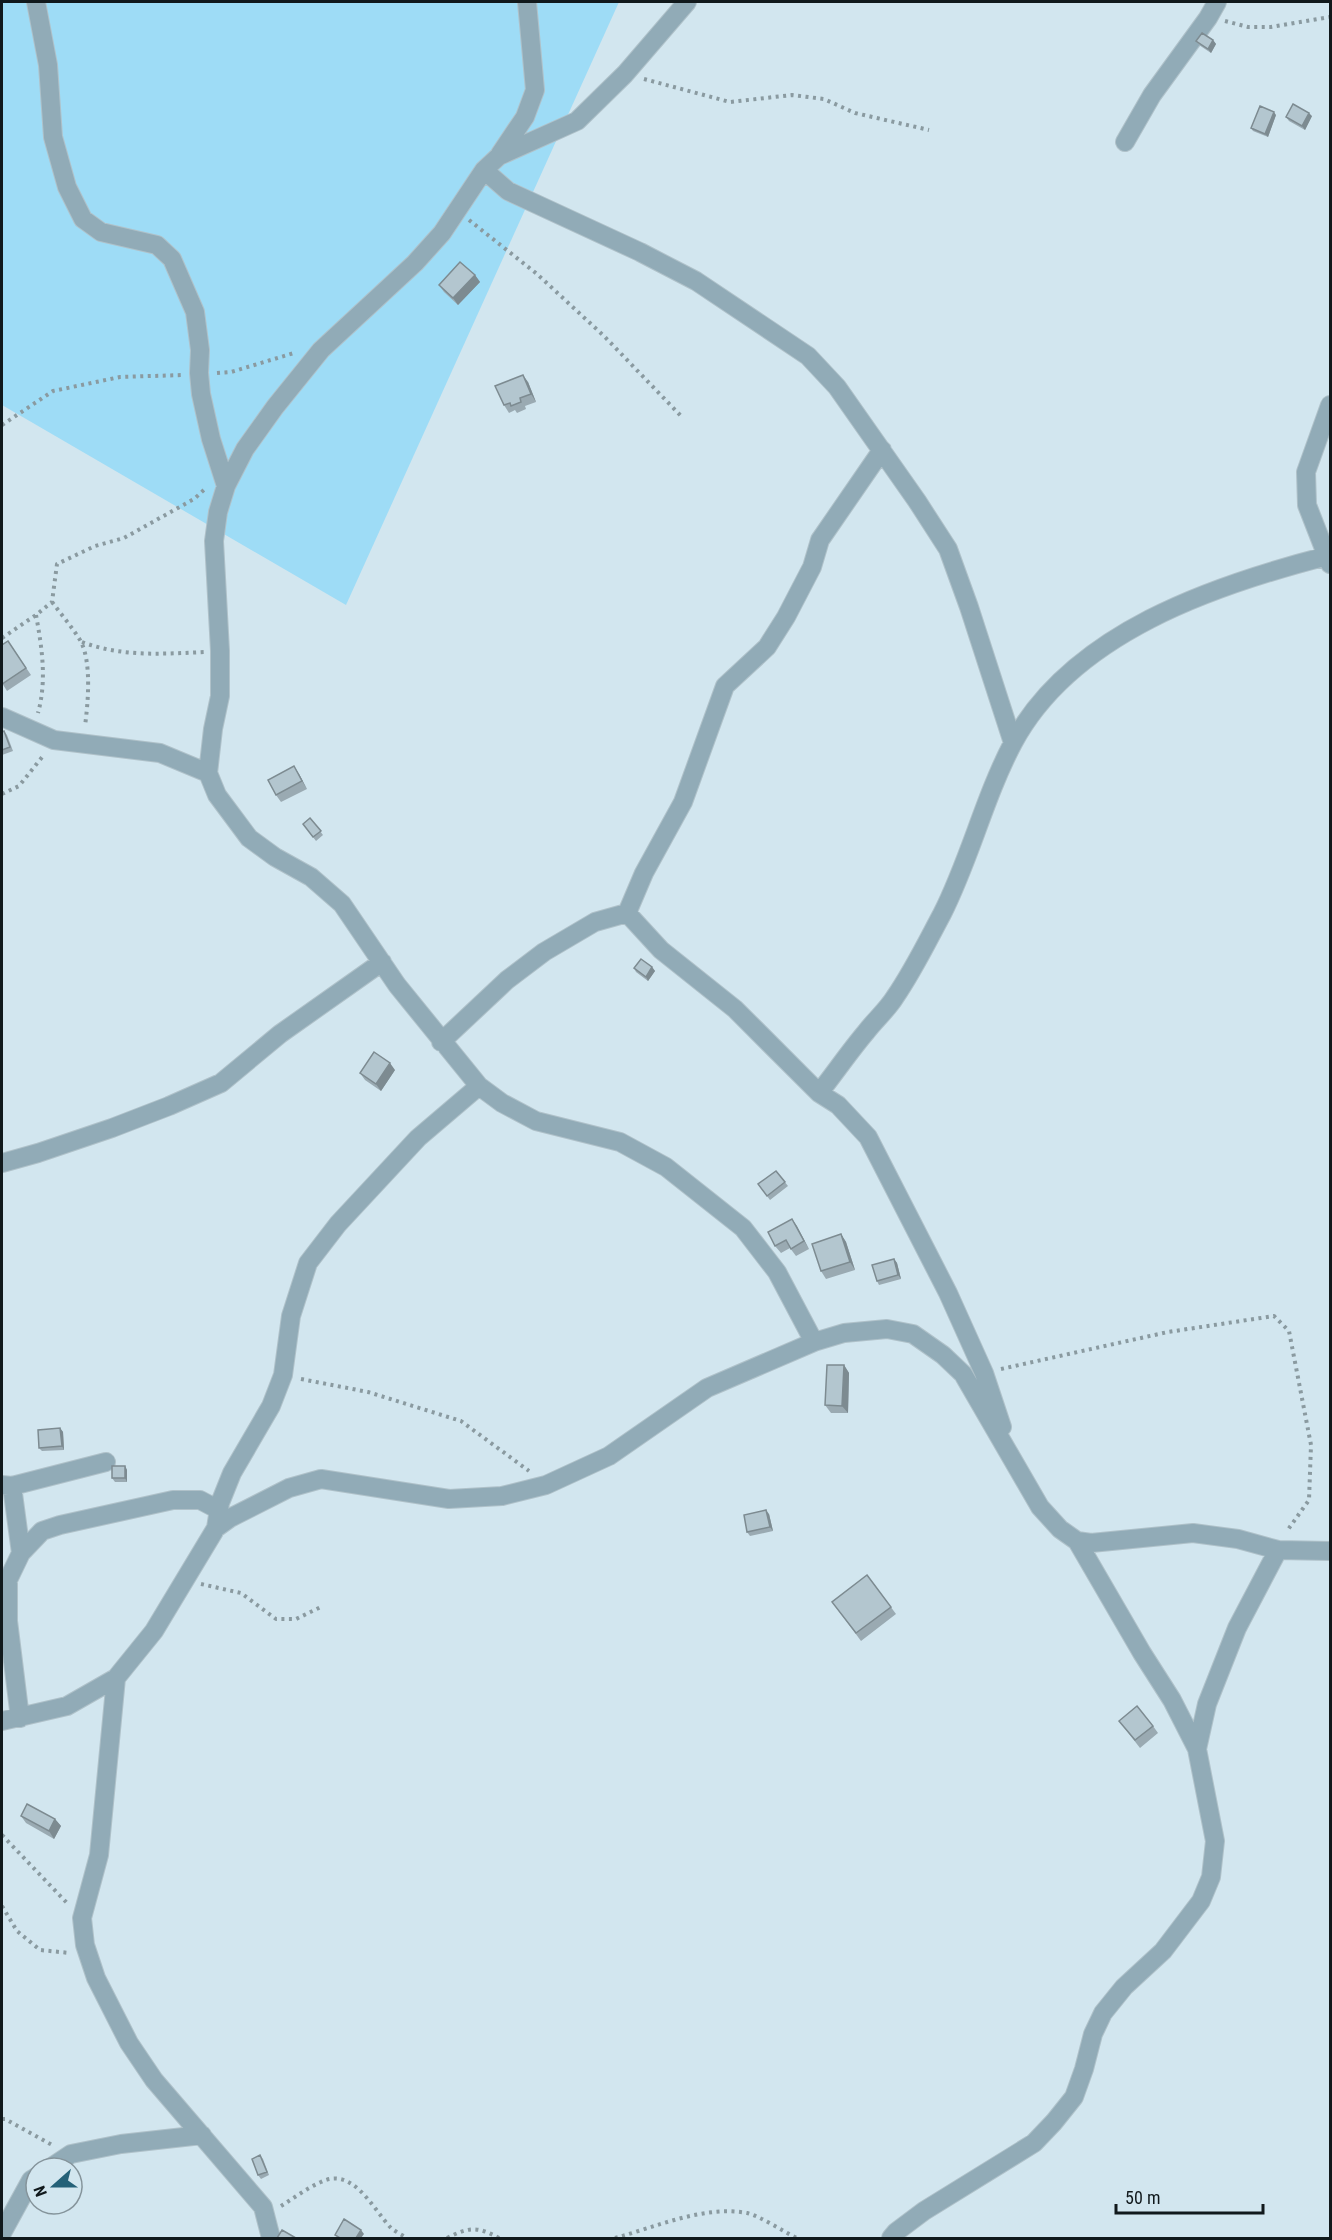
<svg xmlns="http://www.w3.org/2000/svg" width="1332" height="2240" font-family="'Roboto Condensed',sans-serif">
	<rect width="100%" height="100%" fill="#d2e6ef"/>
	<path fill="#9edcf6" d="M 2,2 L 619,2 L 346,605 L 2,405 Z"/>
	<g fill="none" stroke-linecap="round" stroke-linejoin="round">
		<defs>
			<path id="minor" d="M 36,2 L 48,65 L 53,137 L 67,187 L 83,219 L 101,232 L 157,245 L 172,259 L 195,312 L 200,350 L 199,373 L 201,394 L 211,439 L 226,486
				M 687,2 L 625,74 L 577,121 L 499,156 L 484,170 L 442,233 L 415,263 L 321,350 L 275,407 L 245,449 L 226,486 L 218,512 L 214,541 L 220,651 L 220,696 L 213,729 L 208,773 L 217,795 L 249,838 L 275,857 L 311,877 L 342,904 L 397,985 L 479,1086 L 502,1103 L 536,1121 L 620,1142 L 666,1167 L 743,1228 L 777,1272 L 814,1342
				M 1125,142 L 1152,95 L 1208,18 L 1217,2
				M 500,154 L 525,117 L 535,90 L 527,2
				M 484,170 L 508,191 L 640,252 L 696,281 L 808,356 L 837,387 L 917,501 L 948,549 L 969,607 L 1013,743
				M 1330,405 L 1306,472 L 1307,505 L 1330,564
				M 2,717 L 54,740 L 160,753 L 208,773
				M 627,913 L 644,873 L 683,802 L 725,686 L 767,647 L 786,617 L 812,567 L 820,540 L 882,450
				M 441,1042 L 507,980 L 544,952 L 595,922 L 627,913 L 661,950 L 735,1009 L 819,1093 L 838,1105 L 868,1137 L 948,1293 L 984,1373 L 1002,1427
				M 819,1093 C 835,1073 849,1052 866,1032 C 875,1020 887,1010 895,997 C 913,971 927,942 942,914 C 970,859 984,798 1013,743 C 1072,633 1214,585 1327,556
				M 2,1163 L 38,1153 L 112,1128 L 169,1106 L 221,1083 L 280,1034 L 382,962
				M 2,1485 L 12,1486 L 106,1462
				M 12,1486 L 21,1553
				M 216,1528 L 220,1503 L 232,1473 L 271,1406 L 283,1375 L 291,1316 L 308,1263 L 338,1224 L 418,1138 L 479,1086
				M 1077,1541 L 1142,1653 L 1172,1700 L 1197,1749
				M 116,1678 L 99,1855 L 82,1918 L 85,1945 L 96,1978 L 129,2043 L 154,2080 L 263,2207 L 271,2238
				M 20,1718 L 8,1621 L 8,1580 L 21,1553 L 42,1531 L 60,1525 L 173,1500 L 200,1500 L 219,1510
				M 2,1721 L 67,1706 L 116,1678 L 154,1631 L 216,1528 L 230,1518 L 289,1488 L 321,1479 L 449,1499 L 502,1496 L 546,1485 L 609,1456 L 707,1388 L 814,1342 L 844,1333 L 887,1329 L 913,1334 L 943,1355 L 963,1374 L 1040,1507 L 1060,1529 L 1077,1541 L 1091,1543 L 1193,1533 L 1238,1539 L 1278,1550 L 1330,1551
				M 50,2168 L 71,2154 L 121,2144 L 202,2135
				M 2,2233 L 31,2180 L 36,2177
				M 891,2238 L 896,2232 L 924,2211 L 1034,2143 L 1054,2122 L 1074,2097 L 1084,2069 L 1093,2034 L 1103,2013 L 1124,1987 L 1163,1951 L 1201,1901 L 1211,1877 L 1215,1841 L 1197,1749 L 1207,1704 L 1237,1628 L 1278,1550"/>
		</defs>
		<use href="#minor" stroke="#afc1c9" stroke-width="20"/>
		<path stroke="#8a9aa0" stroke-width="4" stroke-dasharray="3 4.5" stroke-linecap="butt" d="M 1225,21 L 1248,27 L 1271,27 L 1330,17
			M 644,79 L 730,102 L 792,95 L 824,99 L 855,113 L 929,130
			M 469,220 L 537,274 L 604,336 L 681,416
			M 217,373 L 231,372 L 294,353
			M 2,425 L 53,391 L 120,377 L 183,375
			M 52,602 C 61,614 72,627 80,640 C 92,661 88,703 85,726
			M 36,615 C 42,648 47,680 38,713
			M 2,638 L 36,615 L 52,602 L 57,564 L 95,546 L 124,538 L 194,499 L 205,489
			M 82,642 C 122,657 162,654 204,652
			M 2,794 L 19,786 L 43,756
			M 1001,1369 L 1168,1332 L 1274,1316 L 1289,1331 L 1311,1445 L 1309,1500 L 1287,1531
			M 301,1379 L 368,1392 L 461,1421 L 529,1471
			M 201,1584 L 241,1593 L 276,1619 L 296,1619 L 323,1606
			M 2,1835 L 67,1903
			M 2,1906 L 17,1931 L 40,1950 L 70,1953
			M 2,2119 L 5,2119 L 54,2146
			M 281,2206 C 294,2198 307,2188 321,2182 C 353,2166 373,2209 391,2228 C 396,2232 402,2235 407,2238
			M 447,2238 C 469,2227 477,2226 499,2238
			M 615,2238 C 656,2227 704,2205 747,2213 C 760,2216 784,2232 797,2238"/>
		<use href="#minor" stroke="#91abb7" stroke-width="18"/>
	</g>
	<path fill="#9aaab2" d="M 1213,40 L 1216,44 L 1211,53 L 1199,45 L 1196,41 Z
		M 1276,115 L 1268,137 L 1253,131 L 1251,128 Z
		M 1312,116 L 1305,130 L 1289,121 L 1286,117 Z
		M 475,275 L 480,282 L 458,305 L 444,292 L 439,285 Z
		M 528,382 L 536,402 L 525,406 L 526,409 L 517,413 L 515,410 L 509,413 L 504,405 Z
		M 8,641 L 31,675 L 7,691 L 2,683 Z
		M 4,731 L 7,735 L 13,751 L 2,755 L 2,732 Z
		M 299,774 L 307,789 L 281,802 L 276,795 Z
		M 310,818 L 323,835 L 316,841 L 303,824 Z
		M 652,967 L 655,971 L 648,981 L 636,972 L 634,968 Z
		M 395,1070 L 381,1091 L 365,1080 L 360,1073 Z
		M 776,1171 L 788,1186 L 770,1200 L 758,1184 Z
		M 792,1219 L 809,1249 L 796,1256 L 790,1248 L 781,1253 L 775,1246 Z
		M 841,1234 L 846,1242 L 855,1270 L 826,1279 L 821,1271 Z
		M 894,1259 L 897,1263 L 901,1279 L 879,1285 L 877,1281 Z
		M 844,1365 L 849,1373 L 848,1413 L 831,1413 L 825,1405 Z
		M 60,1428 L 63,1432 L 64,1450 L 42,1451 L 39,1448 Z
		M 125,1466 L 127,1470 L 127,1482 L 115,1482 L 112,1478 Z
		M 769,1514 L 773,1531 L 750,1536 L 747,1532 Z
		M 867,1575 L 896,1614 L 861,1641 L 832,1602 Z
		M 1119,1721 L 1153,1726 L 1158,1733 L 1140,1748 Z
		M 21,1816 L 55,1819 L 61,1826 L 54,1839 L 26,1823 Z
		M 260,2155 L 263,2159 L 269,2175 L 261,2179 L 258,2175 Z"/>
	<path fill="#7d8b91" d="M 1213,40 L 1216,44 L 1211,53 L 1208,49 Z
		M 1274,112 L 1276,115 L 1268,137 L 1265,134 Z
		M 1309,113 L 1312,116 L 1305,130 L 1302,126 Z
		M 475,275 L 480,282 L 458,305 L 453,298 Z
		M 523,375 L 528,382 L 536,402 L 531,394 Z
		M 294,766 L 299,774 L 307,789 L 302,781 Z
		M 652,967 L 655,971 L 648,981 L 646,977 Z
		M 390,1063 L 395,1070 L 381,1091 L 376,1084 Z
		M 792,1219 L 797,1226 L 809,1249 L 804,1241 Z
		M 841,1234 L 846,1242 L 855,1270 L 850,1262 Z
		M 894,1259 L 897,1263 L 901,1279 L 898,1275 Z
		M 844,1365 L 849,1373 L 848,1413 L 842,1406 Z
		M 60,1428 L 63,1432 L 64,1450 L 62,1446 Z
		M 125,1466 L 127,1470 L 127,1482 L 125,1478 Z
		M 766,1510 L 769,1514 L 773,1531 L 770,1527 Z
		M 55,1819 L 61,1826 L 54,1839 L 49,1831 Z
		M 361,2230 L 364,2234 L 361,2238 L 356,2238 Z"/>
	<path fill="#b3c6cf" stroke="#7d8b91" stroke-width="1.5" d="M 1202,33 L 1213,40 L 1208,49 L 1196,41 Z
		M 1293,104 L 1309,113 L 1302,126 L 1286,117 Z
		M 1260,106 L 1274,112 L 1265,134 L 1251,128 Z
		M 460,262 L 475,275 L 453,298 L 439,285 Z
		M 523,375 L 531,394 L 520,398 L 521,402 L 511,406 L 510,403 L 504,405 L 495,386 Z
		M 8,641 L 26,668 L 2,684 L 2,645 Z
		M 4,731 L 10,747 L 2,750 L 2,732 Z
		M 294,766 L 302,781 L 276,795 L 268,780 Z
		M 310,818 L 321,831 L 313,837 L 303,824 Z
		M 641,959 L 652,967 L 646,977 L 634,968 Z
		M 374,1052 L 390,1063 L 376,1084 L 360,1073 Z
		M 776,1171 L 785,1182 L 767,1196 L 758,1184 Z
		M 792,1219 L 804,1241 L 791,1249 L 786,1240 L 775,1246 L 768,1232 Z
		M 841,1234 L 850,1262 L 821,1271 L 812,1244 Z
		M 894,1259 L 898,1275 L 877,1281 L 872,1265 Z
		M 827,1365 L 844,1365 L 842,1406 L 825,1405 Z
		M 60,1428 L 62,1446 L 39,1448 L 38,1430 Z
		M 112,1466 L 125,1466 L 125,1478 L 112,1478 Z
		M 766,1510 L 770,1527 L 747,1532 L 744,1515 Z
		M 867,1575 L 891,1607 L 856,1633 L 832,1602 Z
		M 1137,1706 L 1153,1726 L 1135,1740 L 1119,1721 Z
		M 27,1804 L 55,1819 L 49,1831 L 21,1816 Z
		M 260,2155 L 267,2172 L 258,2175 L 252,2159 Z
		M 344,2219 L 361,2230 L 356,2238 L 340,2238 L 335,2235 Z
		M 282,2230 L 296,2238 L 277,2238 Z"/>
	<rect width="1332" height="2240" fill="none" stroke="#11191c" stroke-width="6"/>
	<g transform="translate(54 2186) rotate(249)"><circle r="28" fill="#d2e6ef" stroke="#85949b" stroke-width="1.5"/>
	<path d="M0-4.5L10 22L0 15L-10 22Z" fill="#246178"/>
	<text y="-9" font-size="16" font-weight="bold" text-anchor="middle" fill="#11191c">N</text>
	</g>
	<path d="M1116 2204v9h147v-9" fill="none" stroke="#11191c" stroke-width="3"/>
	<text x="1125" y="2204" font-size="18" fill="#11191c" stroke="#d2e6ef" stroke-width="4.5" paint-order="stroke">50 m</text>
</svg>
